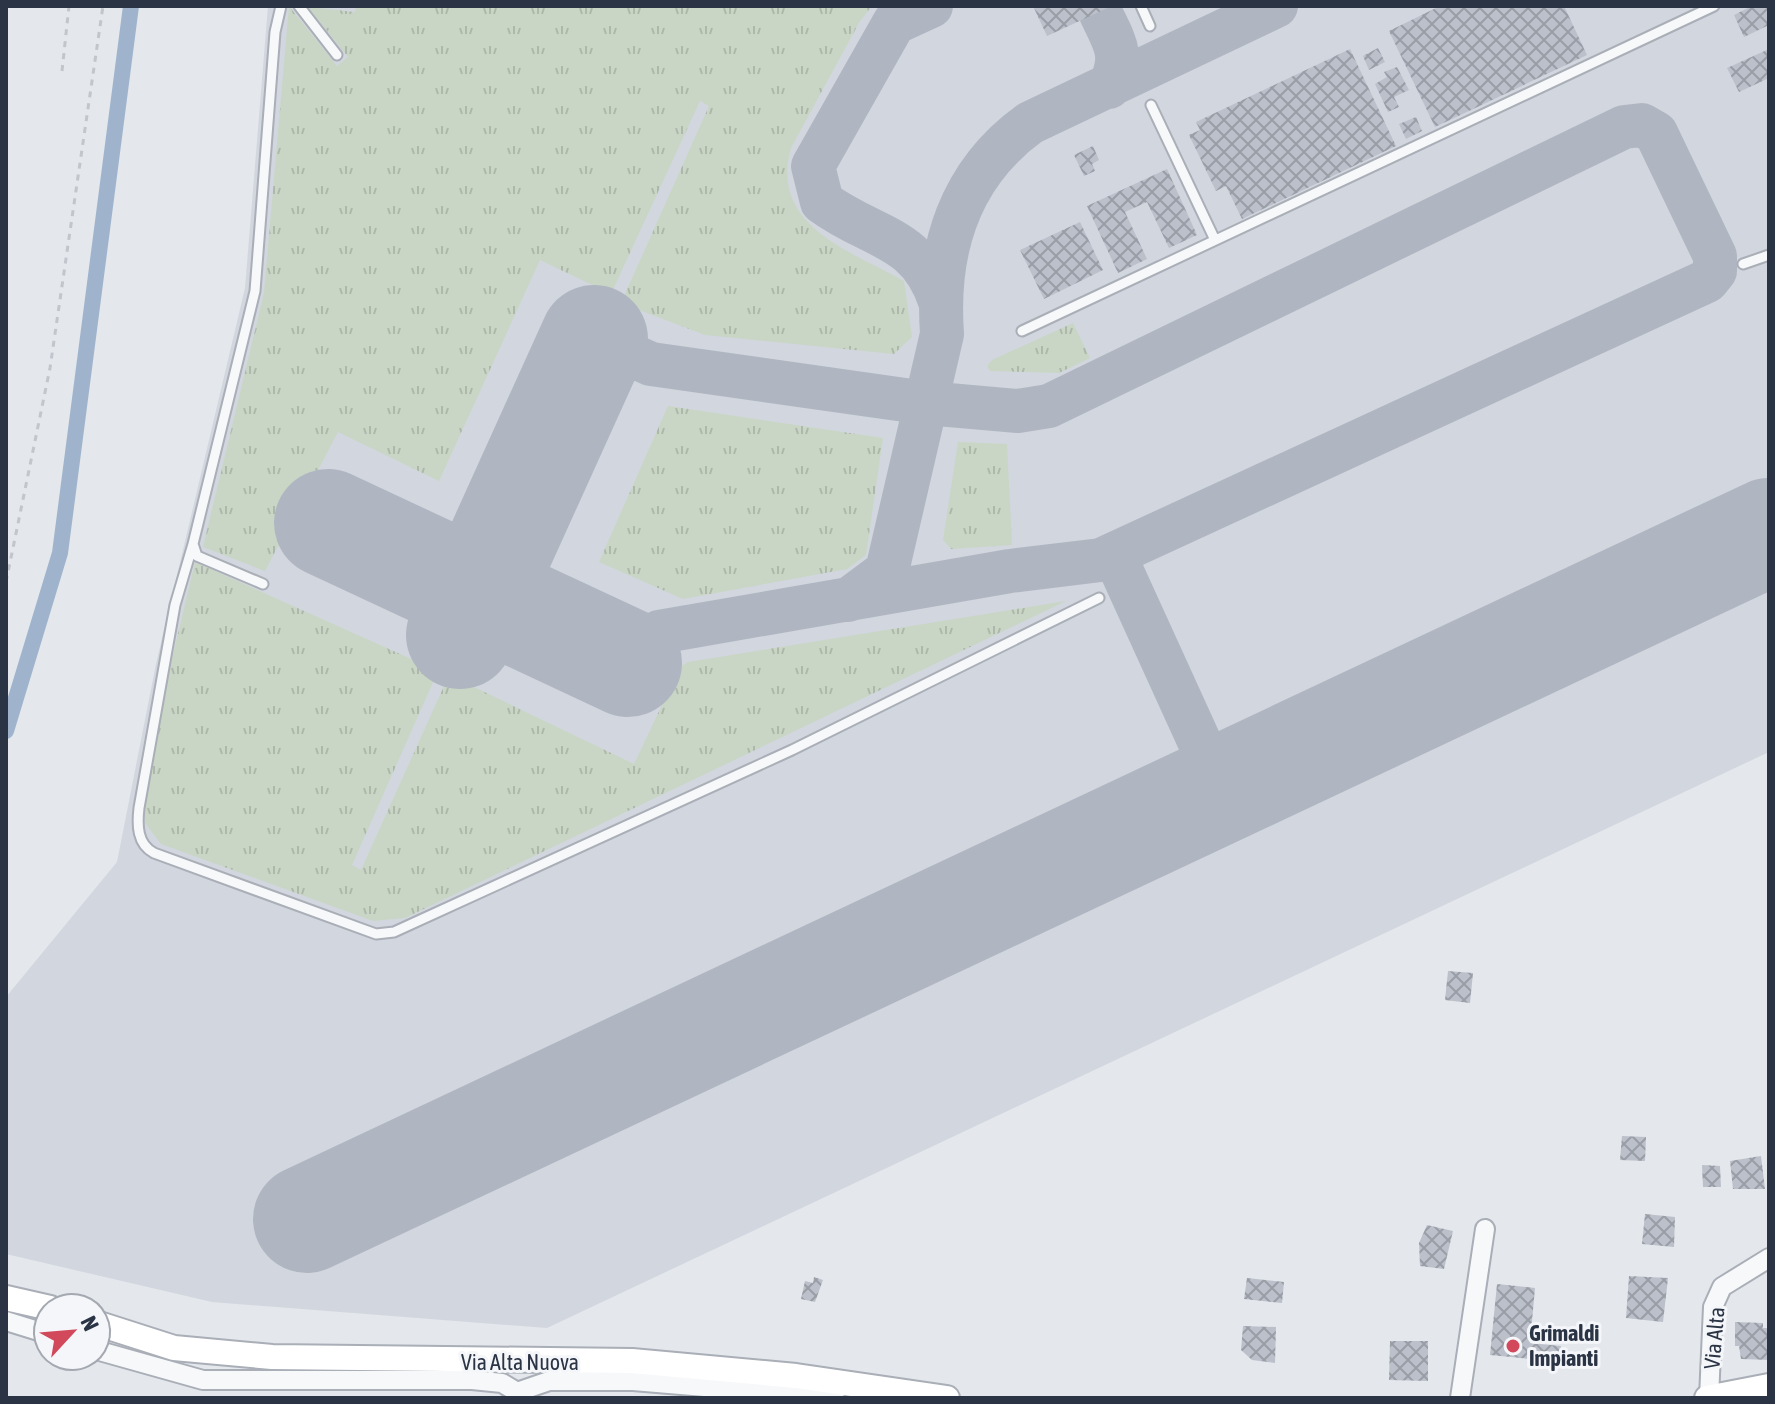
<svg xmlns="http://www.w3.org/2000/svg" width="1775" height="1404" font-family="'Asap Condensed',sans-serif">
	<defs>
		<pattern id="grass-tufts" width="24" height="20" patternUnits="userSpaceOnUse" patternTransform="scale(2)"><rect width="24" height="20" fill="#c9d6c5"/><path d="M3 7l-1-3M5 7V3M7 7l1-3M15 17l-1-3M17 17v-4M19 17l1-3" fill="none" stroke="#adb8ab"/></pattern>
		<pattern id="building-cross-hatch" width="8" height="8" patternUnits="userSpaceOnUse" patternTransform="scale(2)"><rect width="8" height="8" fill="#bbc0ca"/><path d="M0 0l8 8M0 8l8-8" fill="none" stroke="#989da6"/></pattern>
	</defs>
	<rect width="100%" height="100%" fill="#e4e7ec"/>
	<path fill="#d2d6de" d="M 268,6 L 1769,6 L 1769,752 L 547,1328 L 212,1302 L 6,1254 L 6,997 L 117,862 L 156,664 L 245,288 Z"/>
	<path fill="url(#grass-tufts)" d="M 289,6 L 337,66 L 348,57 L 308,7 L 355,12 L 356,6 L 872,6 L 860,21 L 791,148 C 769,226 849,250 904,281 L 912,337 L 894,354 L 705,335 L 621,303 L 709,106 L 700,101 L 611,294 L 540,260 L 439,481 L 338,432 L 265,571 L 203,547 L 264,293 Z
		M 1073,323 L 1090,358 L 1059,373 L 990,371 L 987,366 L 992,360 Z
		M 668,406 L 883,438 L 866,555 L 847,569 L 683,599 L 599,562 Z
		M 958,442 L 1007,444 L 1012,545 L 951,549 L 943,540 Z
		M 195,562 L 438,671 L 352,865 L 361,870 L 449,675 L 634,764 L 680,667 L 688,662 L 1066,601 L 405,918 L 373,921 L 161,844 L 145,823 L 144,807 L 164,693 Z"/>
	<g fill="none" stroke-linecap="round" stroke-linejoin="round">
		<path stroke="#9fb4cc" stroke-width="16" d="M 6,731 L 60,553 L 131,6"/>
		<path stroke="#b0b6c1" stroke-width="44" d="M 931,6 L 894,23 L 813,166 L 822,202 C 872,239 918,235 940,301
			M 1101,14 C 1115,43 1125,56 1109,87
			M 594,339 L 651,364 L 926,403 L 1018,411 L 1049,406 L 1624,127 L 1642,125 L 1656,133 L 1715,256 L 1715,271 L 1707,281 L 1101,560 L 1010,571 L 659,632 L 628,663
			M 1114,554 L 1221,789
			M 848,600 L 887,571 L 942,334 C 936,250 959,174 1030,123 L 1276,6"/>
		<path stroke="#b0b6c1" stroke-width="108" d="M 328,523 L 628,663
			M 460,635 L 594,339
			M 307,1219 L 1769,532"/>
	</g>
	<path fill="url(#building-cross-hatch)" d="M 1033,6 L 1112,6 L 1047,36 Z
		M 1440,6 L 1564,6 L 1587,55 L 1435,127 L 1389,31 Z
		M 1752,6 L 1769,6 L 1769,25 L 1744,37 L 1734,15 Z
		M 1378,48 L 1385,62 L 1369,70 L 1363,56 Z
		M 1350,49 L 1396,146 L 1242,219 L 1226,186 L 1216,191 L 1189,135 L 1200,130 L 1196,122 Z
		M 1769,49 L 1769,78 L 1739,92 L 1727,68 Z
		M 1397,67 L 1409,90 L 1394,97 L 1399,107 L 1388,112 L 1375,84 L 1387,77 L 1384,72 Z
		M 1416,117 L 1422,131 L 1406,139 L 1399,124 Z
		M 1093,146 L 1099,160 L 1092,164 L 1095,171 L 1084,176 L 1074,155 Z
		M 1167,169 L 1197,235 L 1169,248 L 1147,202 L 1125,212 L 1147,259 L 1118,273 L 1087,206 Z
		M 1080,222 L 1103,270 L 1044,299 L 1020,250 Z
		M 1448,971 L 1473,973 L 1470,1003 L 1445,1000 Z
		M 1622,1136 L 1646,1137 L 1645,1161 L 1620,1160 Z
		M 1761,1156 L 1765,1189 L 1733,1189 L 1730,1161 Z
		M 1702,1165 L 1720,1166 L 1721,1187 L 1703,1187 Z
		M 1645,1214 L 1675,1217 L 1674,1247 L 1642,1244 Z
		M 1427,1225 L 1453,1231 L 1444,1269 L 1420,1266 L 1419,1243 Z
		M 1629,1276 L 1668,1278 L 1663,1322 L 1626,1318 Z
		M 814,1277 L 823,1280 L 815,1302 L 801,1299 L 805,1281 L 813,1283 Z
		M 1247,1278 L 1284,1282 L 1282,1303 L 1244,1299 Z
		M 1497,1284 L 1535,1288 L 1530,1343 L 1561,1346 L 1560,1362 L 1490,1355 Z
		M 1735,1322 L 1763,1323 L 1763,1328 L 1769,1328 L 1769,1360 L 1741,1359 L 1739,1346 L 1735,1346 Z
		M 1243,1326 L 1276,1327 L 1275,1363 L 1252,1360 L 1241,1350 Z
		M 1390,1341 L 1428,1341 L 1428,1381 L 1389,1380 Z"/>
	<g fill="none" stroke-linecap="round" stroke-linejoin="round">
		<defs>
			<path id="lane" d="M 299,6 L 337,55
				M 1141,6 L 1150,26
				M 1151,105 L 1215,240
				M 1743,264 L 1769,255
				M 1022,331 L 1714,6
				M 193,544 L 175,605 L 139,808 C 137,825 137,844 154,853 L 376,934 L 394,932 L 792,750 L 1099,598
				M 263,584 L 197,556 L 193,544 L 255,291 L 275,32 L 281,6"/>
			<path id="street" d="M 6,1321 L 48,1334
				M 96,1350 L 203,1380 L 472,1380 L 502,1383 L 517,1392 L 519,1398
				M 517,1392 L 549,1381 L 633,1381 L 835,1398
				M 1460,1398 L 1485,1229
				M 1709,1398 L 1713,1307 L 1722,1287 L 1769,1258"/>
			<path id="secondary" d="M 6,1298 L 50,1308
				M 96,1323 L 174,1348 L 272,1357 L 632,1361 L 796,1376 L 947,1398
				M 1707,1398 L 1769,1386"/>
		</defs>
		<use href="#lane" stroke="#a9aeb7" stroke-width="13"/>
		<use href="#street" stroke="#a9aeb7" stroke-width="22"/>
		<use href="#secondary" stroke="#a9aeb7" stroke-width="28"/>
		<path stroke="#c2c5cb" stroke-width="3" stroke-dasharray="6 6" stroke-linecap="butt" d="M 62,71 L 69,6
			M 6,582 L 50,368 L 103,6"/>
		<use href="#lane" stroke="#f7f8fa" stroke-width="9"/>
		<use href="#street" stroke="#f7f8fa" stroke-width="18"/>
		<use href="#secondary" stroke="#fff" stroke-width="24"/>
	</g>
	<circle fill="#d1495b" stroke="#f4f6f9" stroke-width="3" cx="1513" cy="1346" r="8"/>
	<g text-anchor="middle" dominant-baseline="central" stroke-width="6" stroke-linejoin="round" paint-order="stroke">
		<g font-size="22" font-weight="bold" fill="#2b3445" stroke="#f4f6f9" text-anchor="start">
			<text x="1529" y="1333">Grimaldi<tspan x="1529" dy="25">Impianti</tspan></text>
		</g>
		<g font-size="22" fill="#2b3445" stroke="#f4f6f9">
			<text transform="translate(1714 1338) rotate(-85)">Via Alta</text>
			<text x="520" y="1362">Via Alta Nuova</text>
		</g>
	</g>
	<rect width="1775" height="1404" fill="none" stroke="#2b3445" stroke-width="16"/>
	<g transform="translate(72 1332) rotate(64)"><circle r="38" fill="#f4f6f9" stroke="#a4a8b1" stroke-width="2"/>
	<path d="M0-6L14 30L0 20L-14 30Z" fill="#d1495b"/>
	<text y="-12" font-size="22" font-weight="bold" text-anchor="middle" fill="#2b3445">N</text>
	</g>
</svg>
